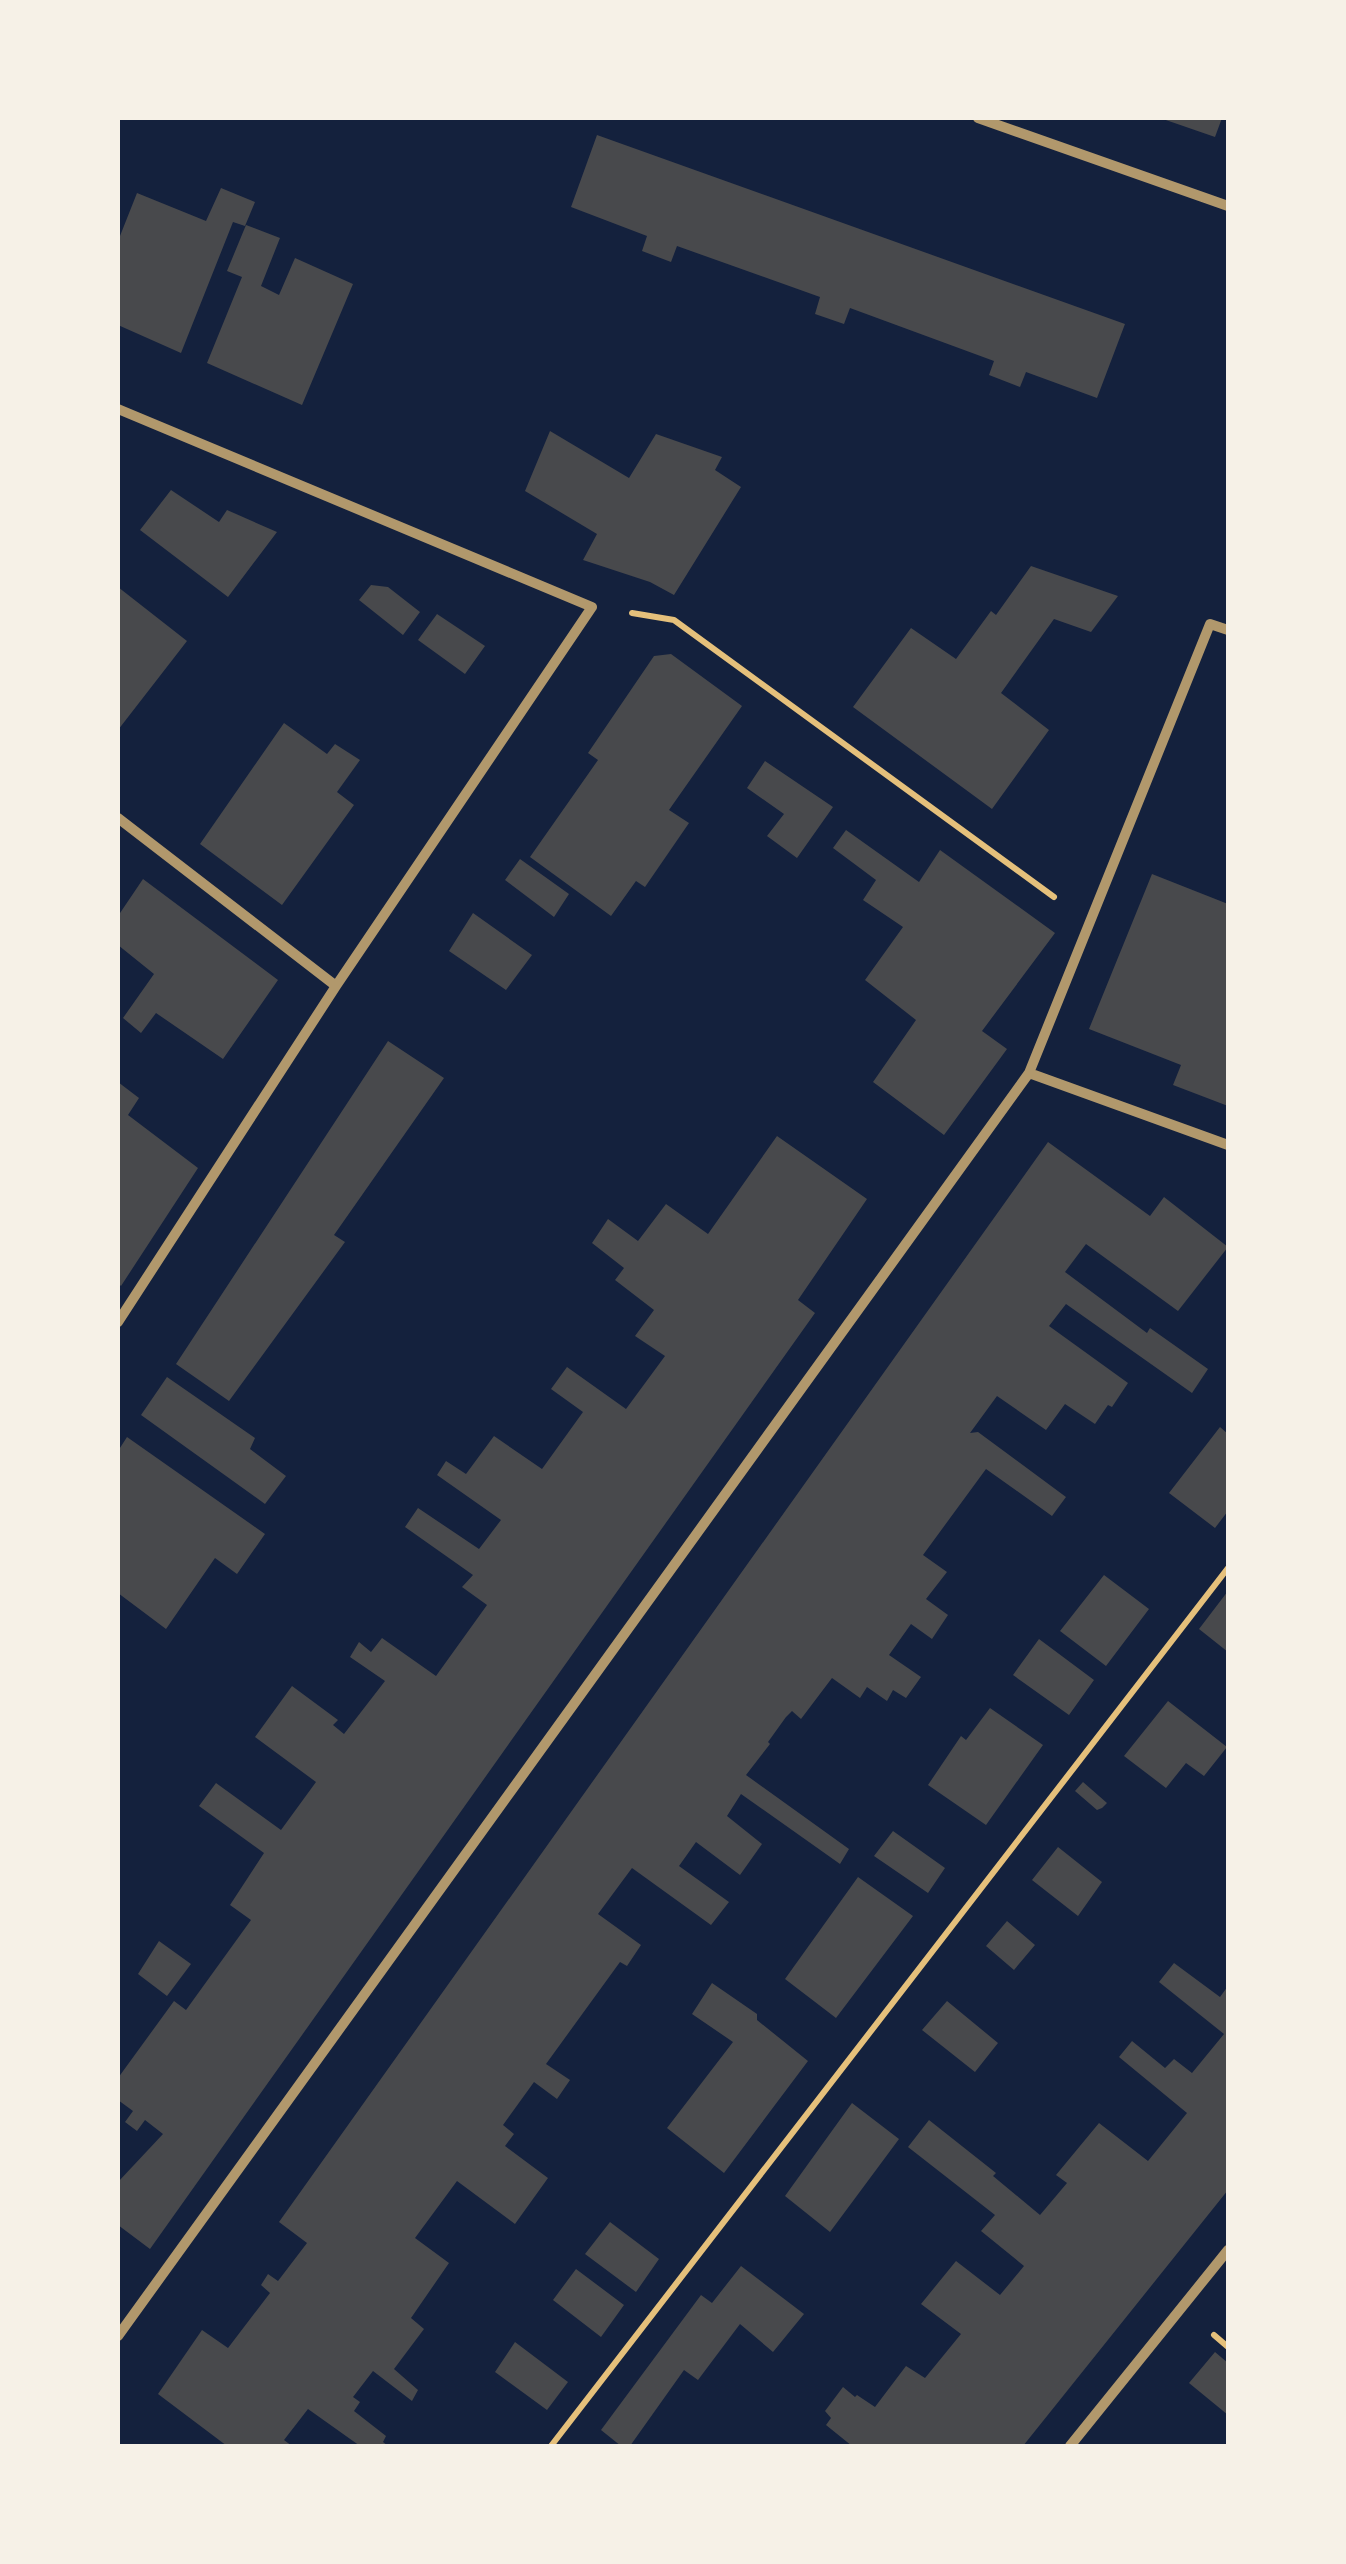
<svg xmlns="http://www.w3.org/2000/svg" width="1346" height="2564" font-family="Arial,sans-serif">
	<rect width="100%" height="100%" fill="#14213d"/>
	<path fill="#48494c" d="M 1160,118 L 1222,118 L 1215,137 Z
		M 597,135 L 1125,324 L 1097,398 L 1026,372 L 1020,387 L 989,375 L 994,361 L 850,308 L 844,324 L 815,314 L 820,297 L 677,246 L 671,262 L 642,251 L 647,236 L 571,207 Z
		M 221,188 L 255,202 L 245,226 L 233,222 L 181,353 L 118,325 L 118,241 L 137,193 L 206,221 Z
		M 246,225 L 280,238 L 261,286 L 279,295 L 295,258 L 353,284 L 302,405 L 207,363 L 242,277 L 227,271 Z
		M 550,431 L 629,478 L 656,434 L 722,457 L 715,470 L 741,487 L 674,595 L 650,582 L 583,560 L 597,534 L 525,491 Z
		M 171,490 L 219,522 L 227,510 L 277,532 L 228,597 L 140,530 Z
		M 1031,566 L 1118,596 L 1091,632 L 1054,619 L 1001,693 L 1049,730 L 992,809 L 853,707 L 911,628 L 956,659 L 991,611 L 996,615 Z
		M 371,585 L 388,587 L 420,612 L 403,635 L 359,600 Z
		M 118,587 L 187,641 L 118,730 Z
		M 437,614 L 485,646 L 465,674 L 418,640 Z
		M 671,654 L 742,706 L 669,810 L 689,823 L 645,887 L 636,881 L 611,916 L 530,857 L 598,760 L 588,753 L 654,656 Z
		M 284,723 L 327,754 L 335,744 L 360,760 L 337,792 L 354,805 L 282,905 L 200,844 Z
		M 765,761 L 833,807 L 797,858 L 767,836 L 784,814 L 747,788 Z
		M 846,830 L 919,882 L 940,850 L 1055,933 L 982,1031 L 1007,1049 L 944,1135 L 873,1082 L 916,1020 L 865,980 L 903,927 L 863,900 L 876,880 L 833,848 Z
		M 520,859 L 569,894 L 554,917 L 505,880 Z
		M 1152,874 L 1228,904 L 1228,1106 L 1173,1085 L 1181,1065 L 1089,1029 Z
		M 143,879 L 278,980 L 223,1059 L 156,1013 L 141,1033 L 123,1018 L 154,974 L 118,945 L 118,916 Z
		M 473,913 L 532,955 L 506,990 L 449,951 Z
		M 388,1041 L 444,1078 L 334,1235 L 345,1242 L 229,1401 L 176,1364 Z
		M 118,1082 L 139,1098 L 128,1115 L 198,1168 L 121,1286 L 118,1283 Z
		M 777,1136 L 867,1199 L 798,1300 L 815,1313 L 150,2249 L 118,2225 L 118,2182 L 163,2134 L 145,2120 L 137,2131 L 125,2122 L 133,2111 L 118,2100 L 118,2078 L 174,2001 L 186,2010 L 251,1920 L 230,1905 L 264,1853 L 199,1806 L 216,1783 L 281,1830 L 316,1782 L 255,1737 L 292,1686 L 338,1720 L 333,1725 L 344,1734 L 385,1681 L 350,1657 L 359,1642 L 371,1652 L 382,1638 L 436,1676 L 487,1605 L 462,1587 L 473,1575 L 405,1527 L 418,1508 L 479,1549 L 501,1520 L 437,1475 L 446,1461 L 466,1474 L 494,1436 L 542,1469 L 583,1412 L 551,1389 L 567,1367 L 626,1409 L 665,1356 L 635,1336 L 654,1310 L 615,1280 L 624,1268 L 592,1243 L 608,1219 L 638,1241 L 666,1204 L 708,1234 Z
		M 1048,1142 L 1150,1216 L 1164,1197 L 1228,1247 L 1178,1311 L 1086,1244 L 1065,1272 L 1147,1333 L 1150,1328 L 1208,1369 L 1192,1393 L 1066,1304 L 1049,1326 L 1128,1383 L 1112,1407 L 1108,1405 L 1095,1424 L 1065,1404 L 1046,1430 L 997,1396 L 970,1433 L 978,1432 L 1066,1497 L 1052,1516 L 986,1469 L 923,1555 L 947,1572 L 926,1599 L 948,1615 L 932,1639 L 911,1624 L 889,1655 L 921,1677 L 906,1698 L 893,1690 L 887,1701 L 867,1687 L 860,1698 L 832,1678 L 801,1719 L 792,1711 L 786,1717 L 768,1742 L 770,1744 L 746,1775 L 849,1849 L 840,1864 L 741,1794 L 727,1816 L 762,1844 L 740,1875 L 696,1842 L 679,1866 L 729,1902 L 711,1925 L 632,1868 L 598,1914 L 641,1945 L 627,1966 L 620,1962 L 546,2064 L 570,2080 L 557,2099 L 534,2082 L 503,2125 L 514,2134 L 505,2146 L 548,2178 L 515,2224 L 457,2181 L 415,2238 L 449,2263 L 411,2318 L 424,2329 L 394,2369 L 418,2390 L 412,2401 L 373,2371 L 353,2397 L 360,2402 L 354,2411 L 386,2436 L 383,2442 L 388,2446 L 360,2446 L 308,2409 L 284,2440 L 292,2446 L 227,2446 L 158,2394 L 202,2330 L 228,2348 L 270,2293 L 261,2285 L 268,2274 L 278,2281 L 307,2243 L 279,2222 Z
		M 167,1377 L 255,1438 L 250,1449 L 286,1476 L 265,1504 L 141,1415 Z
		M 1220,1427 L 1228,1434 L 1228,1511 L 1215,1528 L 1169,1493 Z
		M 127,1437 L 265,1534 L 237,1574 L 215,1558 L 166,1629 L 118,1593 L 118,1451 Z
		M 1104,1575 L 1149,1609 L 1106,1666 L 1060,1631 Z
		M 1228,1591 L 1228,1652 L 1199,1629 Z
		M 1039,1639 L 1094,1680 L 1069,1715 L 1013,1675 Z
		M 1168,1701 L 1227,1747 L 1204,1776 L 1186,1763 L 1166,1788 L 1124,1756 Z
		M 990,1708 L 1043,1745 L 986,1825 L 928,1785 L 961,1736 L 966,1740 Z
		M 1083,1782 L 1107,1803 L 1102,1808 L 1097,1810 L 1075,1791 Z
		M 893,1831 L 945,1868 L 928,1893 L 874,1856 Z
		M 1058,1847 L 1102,1882 L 1078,1916 L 1032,1880 Z
		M 858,1877 L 913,1916 L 836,2018 L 785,1979 Z
		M 1007,1921 L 1035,1945 L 1014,1970 L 986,1946 Z
		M 159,1941 L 191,1964 L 167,1996 L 138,1974 Z
		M 1174,1963 L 1220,1997 L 1228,1986 L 1228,2190 L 1023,2446 L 852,2446 L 826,2425 L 831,2418 L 825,2411 L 843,2387 L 855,2397 L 857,2395 L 875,2407 L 906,2366 L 925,2378 L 961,2334 L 921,2304 L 956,2261 L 1000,2295 L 1024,2266 L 981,2231 L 995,2215 L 908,2147 L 929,2120 L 996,2173 L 993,2176 L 1040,2215 L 1067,2183 L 1056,2175 L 1099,2123 L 1148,2161 L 1187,2113 L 1119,2057 L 1132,2041 L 1165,2068 L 1174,2059 L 1192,2073 L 1224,2034 L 1159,1982 Z
		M 712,1983 L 757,2014 L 757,2020 L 808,2061 L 724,2173 L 667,2128 L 733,2042 L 692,2014 Z
		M 947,2001 L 998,2043 L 975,2072 L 922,2030 Z
		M 852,2103 L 899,2139 L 830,2232 L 785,2196 Z
		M 610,2222 L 659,2259 L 636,2292 L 585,2254 Z
		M 741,2266 L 804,2314 L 773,2352 L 740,2324 L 698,2380 L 684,2370 L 630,2446 L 621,2446 L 601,2430 L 701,2295 L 712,2303 Z
		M 576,2269 L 624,2305 L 601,2337 L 553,2300 Z
		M 515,2342 L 568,2382 L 547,2410 L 495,2372 Z
		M 1215,2352 L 1228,2363 L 1228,2415 L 1189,2383 Z"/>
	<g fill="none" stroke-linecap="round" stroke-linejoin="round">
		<path stroke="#e5c07b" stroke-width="6" d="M 632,613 L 674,620 L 1054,897
			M 1214,2335 L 1228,2347
			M 551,2446 L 1228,1568"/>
		<path stroke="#b1986c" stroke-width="10" d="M 978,118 L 1228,206
			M 118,409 L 592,607 L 336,986 L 118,1322
			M 118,818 L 336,986
			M 1029,1073 L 1228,1145
			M 118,2336 L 1029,1073 L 1210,624 L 1228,630
			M 1070,2446 L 1228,2250"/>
	</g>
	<rect width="1346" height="2564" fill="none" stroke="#f6f1e7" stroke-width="240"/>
</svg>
